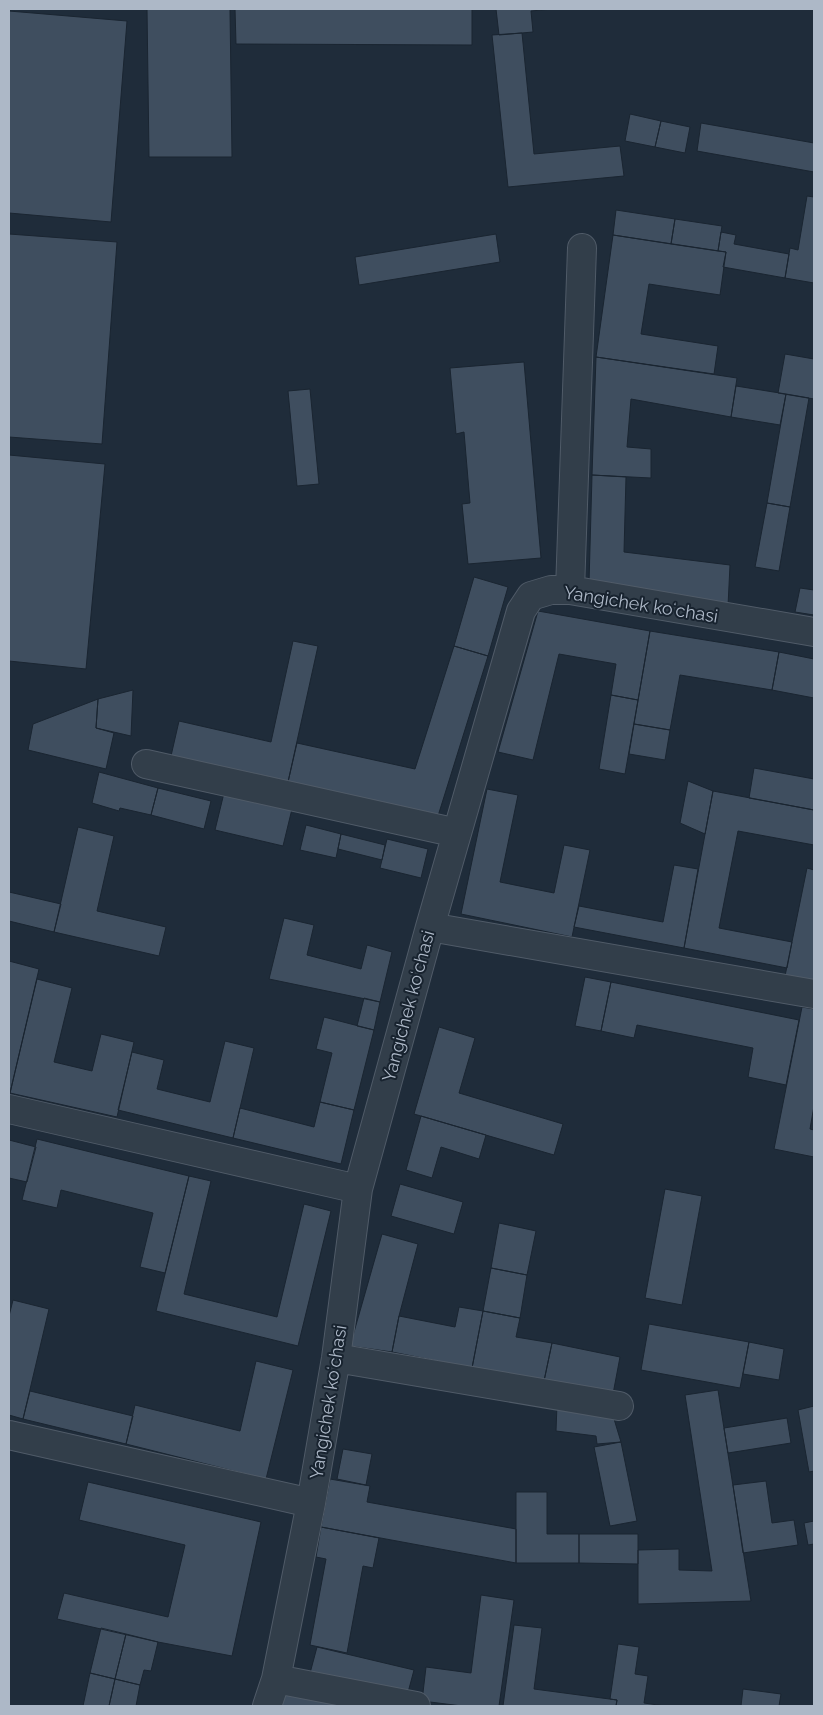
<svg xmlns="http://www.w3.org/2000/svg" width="823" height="1715" font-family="Raleway,sans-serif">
	<rect width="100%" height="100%" fill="#1f2c3a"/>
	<path fill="#3f4e5f" stroke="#1a2531" d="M 147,9 L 230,9 L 232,157 L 149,157 Z
		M 235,9 L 472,9 L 472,45 L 236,44 Z
		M 496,9 L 552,9 L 531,11 L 533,32 L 499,35 Z
		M 9,11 L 127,21 L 111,222 L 9,213 Z
		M 522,33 L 534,154 L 620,146 L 624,176 L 508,187 L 492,35 Z
		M 630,114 L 661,121 L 655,147 L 625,141 Z
		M 661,121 L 690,127 L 685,153 L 655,147 Z
		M 701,123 L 814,143 L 814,172 L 697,151 Z
		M 807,196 L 814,197 L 814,283 L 785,278 L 790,248 L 798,250 Z
		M 616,210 L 675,219 L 671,244 L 613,235 Z
		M 675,219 L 722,226 L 718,251 L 671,244 Z
		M 721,232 L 736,235 L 734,244 L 789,254 L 785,278 L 723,267 L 726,252 L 718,251 Z
		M 9,234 L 117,242 L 102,444 L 9,437 Z
		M 496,234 L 500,262 L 359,285 L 355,257 Z
		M 613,235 L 726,252 L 720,295 L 649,284 L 641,334 L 718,346 L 714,374 L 596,357 Z
		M 785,354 L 814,359 L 814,399 L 778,393 Z
		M 596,357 L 737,378 L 731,417 L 631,399 L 627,447 L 651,449 L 651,478 L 592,475 Z
		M 524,362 L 541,558 L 468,564 L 462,504 L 470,503 L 464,432 L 456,434 L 450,368 Z
		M 736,386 L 786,394 L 780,425 L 731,417 Z
		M 310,389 L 319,484 L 297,486 L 288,391 Z
		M 786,394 L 809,398 L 790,507 L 767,503 Z
		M 9,455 L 105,464 L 86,669 L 9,661 Z
		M 592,475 L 626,477 L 624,552 L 730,565 L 728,606 L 589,583 Z
		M 767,503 L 790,507 L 779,571 L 755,567 Z
		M 474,577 L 508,587 L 488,656 L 454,646 Z
		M 800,588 L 814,590 L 814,615 L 795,612 Z
		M 538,611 L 650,631 L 638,700 L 611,695 L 616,664 L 559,654 L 533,760 L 498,752 Z
		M 650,631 L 779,652 L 772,690 L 680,675 L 670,730 L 634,724 Z
		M 293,641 L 318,646 L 288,782 L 171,756 L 179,721 L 271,742 Z
		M 454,646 L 488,656 L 438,816 L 288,782 L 297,743 L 415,769 Z
		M 779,652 L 814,659 L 814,698 L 772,690 Z
		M 133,690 L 131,736 L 96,728 L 98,699 Z
		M 611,695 L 638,700 L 625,774 L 599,769 Z
		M 98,699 L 96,728 L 114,733 L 106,769 L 28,750 L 33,724 Z
		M 634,724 L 670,730 L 665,760 L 629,754 Z
		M 754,768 L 814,779 L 814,810 L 749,798 Z
		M 99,772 L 158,788 L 151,815 L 120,808 L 119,811 L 92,803 Z
		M 688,781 L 713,791 L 705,834 L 680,823 Z
		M 158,788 L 211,801 L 204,829 L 151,815 Z
		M 487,789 L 518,795 L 500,882 L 554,893 L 564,845 L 590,850 L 572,937 L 461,914 Z
		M 713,791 L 814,810 L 814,845 L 738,831 L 719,928 L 792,942 L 787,968 L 684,948 Z
		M 224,793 L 292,809 L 283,846 L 215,830 Z
		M 306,825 L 341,834 L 336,858 L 300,850 Z
		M 78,827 L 114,836 L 97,911 L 166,927 L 159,956 L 54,932 Z
		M 341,834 L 385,845 L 382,860 L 338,849 Z
		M 387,839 L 428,849 L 421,878 L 380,868 Z
		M 674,865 L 698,869 L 684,948 L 574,927 L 579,906 L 663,922 Z
		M 807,868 L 814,870 L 814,982 L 785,976 Z
		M 9,892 L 61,904 L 54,932 L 9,921 Z
		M 284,918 L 314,925 L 307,955 L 361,969 L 367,945 L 392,952 L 380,1002 L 269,979 Z
		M 9,961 L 39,969 L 10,1093 L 9,1092 Z
		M 585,977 L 611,982 L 601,1031 L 575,1026 Z
		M 37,979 L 72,988 L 54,1062 L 92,1071 L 101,1034 L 134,1042 L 117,1117 L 10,1093 Z
		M 611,982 L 799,1020 L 786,1085 L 748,1077 L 753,1048 L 637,1025 L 634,1038 L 601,1031 Z
		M 364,998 L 380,1002 L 374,1030 L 357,1026 Z
		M 802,1007 L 814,1009 L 814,1106 L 810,1129 L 814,1130 L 814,1157 L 774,1149 Z
		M 324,1017 L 374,1030 L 354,1110 L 320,1102 L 332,1053 L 316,1049 Z
		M 439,1027 L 475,1038 L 459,1093 L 563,1124 L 554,1155 L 414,1114 Z
		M 225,1041 L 254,1048 L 233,1138 L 118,1110 L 132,1052 L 164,1060 L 157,1089 L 210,1102 Z
		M 320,1102 L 354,1110 L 341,1164 L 233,1138 L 240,1108 L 314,1127 Z
		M 421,1116 L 486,1135 L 479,1159 L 441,1147 L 432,1178 L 406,1170 Z
		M 37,1139 L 189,1176 L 165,1273 L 140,1267 L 153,1213 L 61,1190 L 57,1208 L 22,1200 Z
		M 9,1140 L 36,1147 L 27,1182 L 9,1178 Z
		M 189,1176 L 211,1181 L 184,1294 L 277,1317 L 304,1204 L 331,1211 L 298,1346 L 156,1311 Z
		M 400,1184 L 463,1202 L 454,1234 L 391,1216 Z
		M 665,1189 L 702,1196 L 682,1305 L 645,1298 Z
		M 499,1223 L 536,1231 L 527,1275 L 491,1268 Z
		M 382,1234 L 418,1244 L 399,1316 L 392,1352 L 350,1346 Z
		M 491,1268 L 527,1275 L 520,1318 L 483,1311 Z
		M 13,1300 L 49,1309 L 23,1419 L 9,1415 L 9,1316 Z
		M 459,1307 L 483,1311 L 472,1368 L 392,1352 L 399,1316 L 455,1327 Z
		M 483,1311 L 520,1318 L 516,1337 L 552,1343 L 544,1381 L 472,1368 Z
		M 649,1324 L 749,1342 L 740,1388 L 641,1370 Z
		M 749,1342 L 784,1349 L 779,1380 L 743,1374 Z
		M 552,1343 L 620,1357 L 613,1394 L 544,1381 Z
		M 256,1361 L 293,1370 L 266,1479 L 126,1444 L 135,1405 L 240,1431 Z
		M 718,1390 L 751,1601 L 638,1604 L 638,1550 L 679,1549 L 679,1570 L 712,1571 L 685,1395 Z
		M 30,1391 L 133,1416 L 126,1444 L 23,1419 Z
		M 557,1404 L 611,1409 L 621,1442 L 597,1444 L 596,1436 L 556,1431 Z
		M 814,1406 L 814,1471 L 809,1472 L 798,1410 Z
		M 787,1418 L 791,1443 L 728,1453 L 724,1428 Z
		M 621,1442 L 637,1521 L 610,1526 L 594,1447 Z
		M 343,1449 L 372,1454 L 366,1485 L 337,1479 Z
		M 330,1479 L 370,1486 L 367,1502 L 516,1529 L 516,1563 L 321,1527 Z
		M 766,1481 L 772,1523 L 794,1520 L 798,1545 L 743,1553 L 733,1485 Z
		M 88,1482 L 261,1522 L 232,1656 L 158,1642 L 57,1619 L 64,1593 L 168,1617 L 185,1545 L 79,1520 Z
		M 516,1492 L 547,1492 L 547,1534 L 579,1534 L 579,1563 L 516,1563 Z
		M 814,1521 L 814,1544 L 808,1545 L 804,1523 Z
		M 321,1527 L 379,1538 L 373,1568 L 363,1566 L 347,1653 L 310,1645 L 326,1559 L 316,1557 Z
		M 579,1534 L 638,1534 L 638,1564 L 579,1563 Z
		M 481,1595 L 514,1600 L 499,1706 L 462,1706 L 422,1701 L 426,1667 L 471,1673 Z
		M 514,1625 L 542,1628 L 534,1689 L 617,1700 L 616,1706 L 503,1706 Z
		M 101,1628 L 126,1634 L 115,1679 L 90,1673 Z
		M 126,1634 L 158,1642 L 151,1671 L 144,1670 L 140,1685 L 115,1679 Z
		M 618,1644 L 639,1647 L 635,1674 L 648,1676 L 644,1703 L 665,1706 L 616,1706 L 617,1700 L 610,1699 Z
		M 317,1647 L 414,1670 L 406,1700 L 309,1677 Z
		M 90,1673 L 115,1679 L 109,1706 L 83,1706 Z
		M 115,1679 L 140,1685 L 136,1706 L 109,1706 Z
		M 279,1687 L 336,1702 L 335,1706 L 276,1706 Z
		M 743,1689 L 781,1694 L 779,1706 L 741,1706 Z"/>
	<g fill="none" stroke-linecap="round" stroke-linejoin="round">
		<defs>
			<path id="minor" d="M 570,590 L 582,248
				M 146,764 L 457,833
				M 430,927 L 814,994
				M 9,1109 L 358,1189
				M 336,1358 L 619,1406
				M 9,1435 L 311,1503
				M 276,1679 L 416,1706
				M 267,1706 L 276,1679 L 311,1503 L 336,1358 L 358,1189 L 430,927 L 521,611 L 531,596 L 551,590 L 570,590 L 814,632"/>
		</defs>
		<use href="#minor" stroke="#505b68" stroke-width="30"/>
		<use href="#minor" stroke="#323e4a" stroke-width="28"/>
	</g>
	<g text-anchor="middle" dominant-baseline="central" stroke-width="4" stroke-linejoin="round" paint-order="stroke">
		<g font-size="18" fill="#adb8c7" stroke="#18232f">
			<text transform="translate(641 604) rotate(9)">Yangichek koʻchasi</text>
			<text transform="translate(408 1006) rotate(-75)">Yangichek koʻchasi</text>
			<text transform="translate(328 1402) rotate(-81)">Yangichek koʻchasi</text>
		</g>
	</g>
	<rect width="823" height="1715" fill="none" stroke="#adb8c7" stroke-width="20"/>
</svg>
